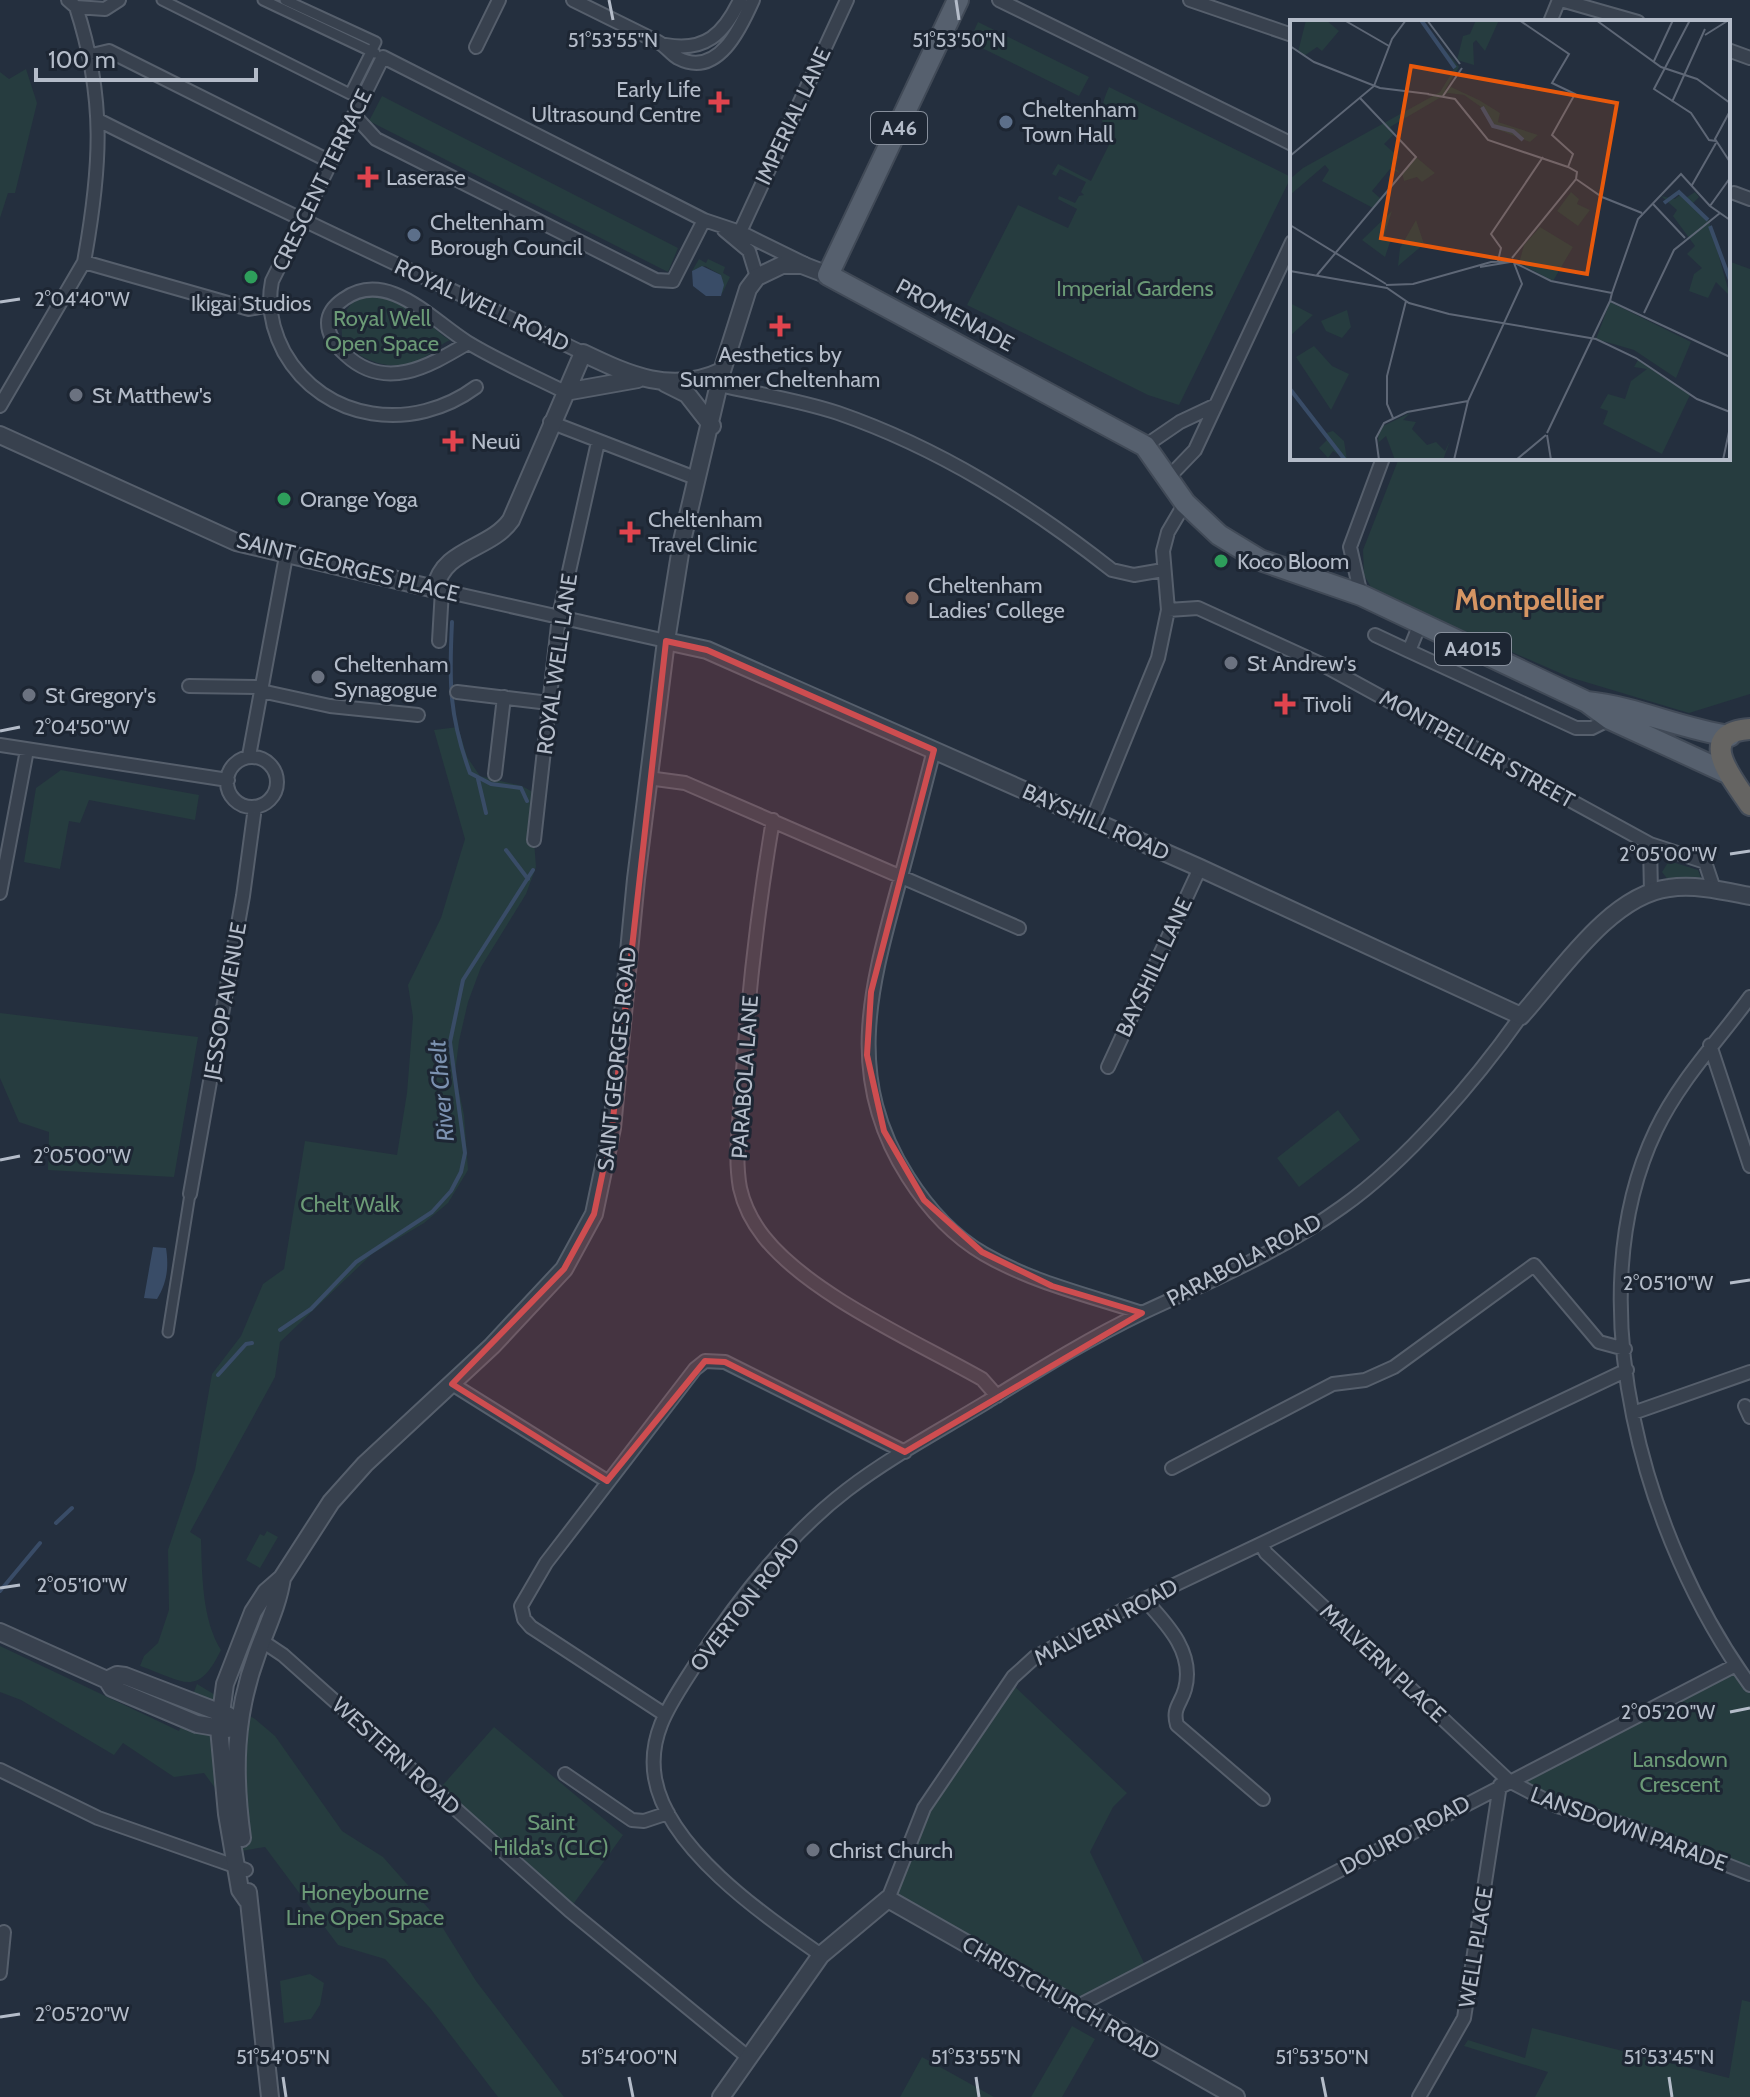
<svg xmlns="http://www.w3.org/2000/svg" width="1750" height="2097" font-family="Cabin,sans-serif">
	<rect width="100%" height="100%" fill="#242f3e"/>
	<path fill="#263c3f" d="M 978,22 L 1089,77 L 1079,96 L 982,48 L 972,35 Z
		M 26,69 L 37,103 L 15,193 L 8,193 L 0,218 L 0,72 L 9,79 Z
		M 1109,87 L 1291,177 L 1179,405 L 1148,395 L 967,305 L 1018,205 L 1068,228 L 1077,209 L 1058,199 L 1059,196 L 1075,203 L 1079,196 L 1084,195 L 1081,192 L 1086,182 L 1060,169 L 1056,176 L 1052,174 L 1058,164 L 1091,181 L 1111,141 C 1098,122 1100,107 1109,87 Z
		M 382,96 L 678,248 L 668,272 L 369,121 Z
		M 699,259 L 706,263 L 708,259 L 725,267 L 723,273 L 730,277 L 722,294 L 721,275 L 705,266 L 692,271 Z
		M 1728,261 L 1750,269 L 1750,694 L 1689,713 L 1569,677 L 1395,601 L 1376,596 L 1364,575 L 1363,550 L 1399,458 L 1728,458 Z
		M 382,295 C 397,302 411,309 424,319 C 435,326 438,334 450,340 C 439,345 433,353 423,358 C 397,374 358,363 342,337 L 341,317 L 355,299 Z
		M 458,727 L 467,757 L 480,776 L 522,786 L 538,795 L 534,840 L 536,867 L 526,894 L 481,967 L 468,1002 L 459,1041 L 455,1073 L 464,1115 L 468,1170 L 448,1203 L 424,1223 L 372,1254 L 280,1342 L 275,1377 L 190,1532 L 201,1539 C 202,1574 202,1620 221,1650 C 197,1699 184,1681 140,1666 L 144,1656 L 158,1643 L 169,1610 L 168,1550 L 195,1470 L 212,1374 L 241,1336 L 263,1284 L 284,1269 L 305,1141 L 397,1155 L 407,1093 L 413,1017 L 408,985 L 441,918 L 465,839 L 434,730 Z
		M 61,770 L 199,795 L 195,820 L 89,800 L 80,823 L 69,821 L 60,869 L 24,862 L 36,788 Z
		M 1669,861 L 1698,870 L 1701,878 L 1669,881 L 1662,872 Z
		M 0,1013 L 198,1037 L 174,1177 L 48,1170 L 49,1132 L 19,1122 L 0,1078 Z
		M 1338,1110 L 1360,1140 L 1299,1187 L 1277,1158 Z
		M 267,1531 L 278,1537 L 260,1568 L 246,1560 L 260,1534 L 264,1536 Z
		M 0,1646 L 179,1731 L 197,1684 L 255,1719 L 275,1736 L 342,1831 L 383,1857 L 436,1917 L 476,1981 L 564,2097 L 498,2097 L 430,2008 L 385,1959 L 338,1945 L 265,1847 L 241,1851 L 235,1815 L 204,1773 L 174,1777 L 123,1743 L 114,1755 L 21,1700 L 0,1692 Z
		M 1736,1665 L 1750,1685 L 1750,1874 L 1586,1815 L 1509,1781 Z
		M 1010,1682 L 1127,1793 L 1113,1807 L 1090,1852 L 1147,1969 L 1076,2007 L 888,1899 L 906,1845 Z
		M 494,1727 L 623,1835 L 569,1910 L 435,1794 Z
		M 310,1974 L 324,1983 L 320,2005 L 311,2019 L 284,2023 L 280,1981 Z
		M 1742,2000 L 1750,2002 L 1750,2097 L 1535,2097 L 1548,2072 L 1464,2046 L 1468,2040 L 1525,2058 L 1532,2028 L 1729,2078 Z
		M 1072,2026 L 1095,2039 L 1062,2097 L 1031,2097 Z
		M 922,2057 L 994,2097 L 900,2097 Z"/>
	<path fill="#394c67" d="M 702,266 L 721,275 L 724,285 L 721,296 L 706,296 L 693,286 L 692,271 Z
		M 153,1247 L 166,1248 C 169,1267 167,1283 157,1299 L 144,1298 Z"/>
	<g fill="none" stroke-linecap="round" stroke-linejoin="round">
		<path stroke="#394c67" stroke-width="4" d="M 452,622 C 449,682 449,716 470,773 L 491,784 L 521,788 L 527,801
			M 478,779 L 486,813
			M 506,850 L 528,879
			M 280,1330 L 311,1309 L 356,1262 L 432,1212 L 451,1191 L 461,1172 L 465,1153 L 450,1042 L 463,980 L 533,870
			M 218,1375 L 246,1344 L 252,1343
			M 56,1523 L 72,1508
			M 0,1591 L 40,1543"/>
		<defs>
			<path id="pedestrian" d="M 162,0 L 350,94 L 376,42 L 285,0
				M 263,0 L 375,53
				M 168,1332 L 190,1194"/>
			<path id="minor" d="M 573,0 C 601,14 630,28 658,42 C 666,46 671,54 678,58 C 718,79 741,27 753,0
				M 999,0 L 1292,144
				M 1190,0 L 1292,35
				M 1561,0 L 1638,22
				M 76,7 L 105,9 L 119,0
				M 1550,22 L 1559,0
				M 666,45 C 705,52 724,34 740,0
				M 476,47 L 499,0
				M 1728,50 L 1750,58
				M 92,55 L 109,51 L 331,162
				M 354,115 L 376,139 L 656,280 L 673,281 L 704,220
				M 100,121 C 259,201 422,275 583,353
				M 1734,193 L 1750,199
				M 724,230 L 749,251 L 757,277
				M 740,232 L 847,0
				M 84,262 L 249,309 L 270,305
				M 468,343 C 429,366 386,392 346,355 C 337,347 328,336 328,323 C 328,312 335,305 344,299 C 387,268 433,321 467,342 C 498,361 533,376 565,392
				M 719,385 C 758,394 799,400 838,413 C 939,448 1028,504 1112,570 L 1134,575 L 1163,570
				M 476,387 C 414,433 324,423 284,352 C 272,329 267,306 272,281 L 383,57 L 704,220 L 740,232 L 805,264
				M 0,406 L 84,262 C 101,168 106,99 76,7 L 68,0
				M 550,422 L 698,479
				M 1145,446 L 1180,422 L 1216,405
				M 1168,478 L 1195,450 L 1292,242
				M 435,589 L 666,641
				M 1361,595 L 1350,547 L 1383,458
				M 1168,610 L 1198,608 L 1323,665 L 1650,844 L 1705,862 L 1714,889
				M 1420,624 L 1409,651 L 1576,728 L 1592,728 L 1610,719
				M 1375,635 L 1409,651
				M 439,641 L 442,590
				M 189,686 L 261,687
				M 261,691 L 330,706 L 418,715
				M 457,692 L 549,703
				M 0,745 L 228,780
				M 934,750 C 922,797 910,844 897,891 C 869,993 846,1080 908,1177 C 927,1207 953,1236 984,1254 C 1034,1283 1088,1295 1142,1313 C 1211,1281 1281,1251 1342,1207 C 1406,1162 1476,1080 1521,1016
				M 249,756 L 286,556
				M227 782a25 25 0 1 1 50 0a25 25 0 1 1-50 0Z
				M 495,774 L 504,697
				M 648,778 L 685,783 L 1019,928
				M 773,820 C 758,907 748,996 742,1085 C 740,1119 734,1155 740,1188 C 744,1206 753,1223 764,1237 C 810,1295 917,1342 982,1379 L 997,1396
				M 1092,820 L 1158,658 L 1168,610 L 1163,551 L 1168,532 L 1185,503
				M 534,840 L 559,616 L 598,442
				M 1650,844 L 1651,893
				M 0,893 L 27,750
				M 1750,997 C 1718,1041 1680,1080 1656,1130 C 1575,1299 1645,1541 1750,1685
				M 1710,1045 L 1750,1166
				M 1108,1067 L 1200,868
				M 190,1194 L 243,896 L 255,807
				M 452,1384 L 607,1481
				M 1745,1406 L 1750,1417
				M 1633,1413 L 1750,1372
				M 1172,1468 L 1333,1384 L 1365,1380 L 1394,1367 L 1534,1265 L 1599,1342 L 1625,1349
				M 1261,1544 L 1266,1553 L 1509,1781 L 1557,1806 L 1625,1825 L 1750,1874
				M 1144,1599 C 1166,1623 1195,1652 1185,1689 C 1181,1704 1172,1708 1177,1725 L 1263,1799
				M 262,1641 L 283,1655 L 569,1910 L 749,2058
				M 664,1714 L 531,1627 L 524,1619 L 521,1606 L 546,1563 L 695,1369 L 705,1361 L 725,1362 L 905,1452
				M 0,1770 L 98,1818 L 246,1870
				M 565,1774 L 632,1820 L 644,1821 L 668,1813
				M 888,1899 L 924,1808 L 1013,1677 L 1035,1657 L 1132,1605 L 1627,1370
				M 821,1955 C 765,1916 667,1849 655,1778 C 647,1732 674,1699 697,1662 C 738,1599 787,1536 847,1490 C 890,1457 939,1431 985,1403 C 1037,1371 1088,1339 1142,1313
				M 0,1973 L 4,1932
				M 1076,2007 L 1736,1665
				M 1419,2097 L 1464,2018 L 1500,1785"/>
			<path id="tertiary" d="M 665,383 L 687,394 L 712,426
				M 565,392 L 638,379
				M 0,435 L 236,542 L 435,589 C 443,548 490,550 511,520 L 583,353 C 629,375 672,395 722,371
				M 666,641 L 707,650 L 1200,868 L 1521,1016 C 1559,974 1610,895 1669,888 C 1696,884 1724,891 1750,896
				M 0,1632 L 107,1680 L 112,1688 L 197,1724 L 227,1729
				M 107,1680 L 117,1675 L 125,1676 L 229,1716
				M 242,1838 C 233,1773 234,1716 257,1654 C 266,1629 278,1605 282,1578
				M 248,1892 L 270,2097
				M 247,1900 L 240,1890 L 227,1814 L 219,1728 L 225,1684 L 253,1612 L 266,1592 L 282,1578 L 331,1502 L 365,1464 L 492,1346 L 564,1269 L 594,1214 L 612,1128 L 636,879 L 666,641 L 682,541 L 722,371 L 748,289 L 757,277 L 782,265 L 802,265 L 828,275
				M 721,2097 L 821,1955 L 888,1899 L 1236,2097"/>
			<path id="primary" d="M 958,0 L 828,275 L 1145,446 L 1185,503 L 1219,535 L 1260,560 L 1361,595 L 1587,702 L 1610,719 L 1725,772
				M 1587,702 C 1636,707 1681,729 1730,736"/>
			<path id="trunk" d="M 1750,729 C 1691,733 1737,784 1750,805"/>
		</defs>
		<use href="#pedestrian" stroke="#565f6c" stroke-width="13"/>
		<use href="#minor" stroke="#565f6c" stroke-width="16"/>
		<use href="#tertiary" stroke="#565f6c" stroke-width="20"/>
		<use href="#primary" stroke="#414a57" stroke-width="24"/>
		<use href="#trunk" stroke="#434c59" stroke-width="24"/>
		<use href="#pedestrian" stroke="#38414e" stroke-width="9"/>
		<use href="#minor" stroke="#38414e" stroke-width="12"/>
		<use href="#tertiary" stroke="#38414e" stroke-width="16"/>
		<use href="#primary" stroke="#56606e" stroke-width="20"/>
		<use href="#trunk" stroke="#656462" stroke-width="20"/>
	</g>
	<path fill="#ce4d50" fill-opacity="0.2" stroke="#ce4d50" stroke-width="6" stroke-linejoin="round" d="M 666,641 L 707,650 L 934,750 L 871,992 L 867,1055 L 884,1131 L 924,1200 L 982,1252 L 1052,1286 L 1142,1313 L 905,1452 L 725,1362 L 705,1361 L 607,1481 L 452,1384 L 564,1269 L 594,1214 L 612,1128 Z"/>
	<path fill="none" stroke="#b4bcc9" stroke-width="3" d="M 609,0 L 613,20M 956,0 L 959,20M 0,302 L 20,299M 0,731 L 20,727M 1730,854 L 1750,851M 0,1160 L 20,1156M 1730,1283 L 1750,1280M 0,1588 L 20,1585M 1730,1712 L 1750,1708M 0,2017 L 20,2014M 283,2077 L 286,2097M 629,2077 L 633,2097M 976,2077 L 979,2097M 1322,2077 L 1326,2097M 1669,2077 L 1672,2097"/>
	<g fill="#e0444e" stroke="#1d2633" stroke-width="3">
		<path d="M715 90h8v8h8v8h-8v8h-8v-8h-8v-8h8z"/>
		<path d="M364 165h8v8h8v8h-8v8h-8v-8h-8v-8h8z"/>
		<path d="M776 314h8v8h8v8h-8v8h-8v-8h-8v-8h8z"/>
		<path d="M449 429h8v8h8v8h-8v8h-8v-8h-8v-8h8z"/>
		<path d="M626 520h8v8h8v8h-8v8h-8v-8h-8v-8h8z"/>
		<path d="M1281 692h8v8h8v8h-8v8h-8v-8h-8v-8h8z"/>
	</g>
	<g fill="#5c6f8a" stroke="#1d2633" stroke-width="3">
		<circle cx="1006" cy="122" r="8"/>
		<circle cx="414" cy="235" r="8"/>
	</g>
	<g fill="#2e9e5b" stroke="#1d2633" stroke-width="3">
		<circle cx="251" cy="277" r="8"/>
		<circle cx="284" cy="499" r="8"/>
		<circle cx="1221" cy="561" r="8"/>
	</g>
	<g fill="#6b7280" stroke="#1d2633" stroke-width="3">
		<circle cx="76" cy="395" r="8"/>
		<circle cx="1231" cy="663" r="8"/>
		<circle cx="318" cy="677" r="8"/>
		<circle cx="29" cy="695" r="8"/>
		<circle cx="813" cy="1850" r="8"/>
	</g>
	<circle fill="#8d6e63" stroke="#1d2633" stroke-width="3" cx="912" cy="598" r="8"/>
	<g text-anchor="middle" dominant-baseline="central" stroke-width="6" stroke-linejoin="round" paint-order="stroke">
		<g fill="#1d2633" stroke="#878f9c" stroke-width="2">
			<rect x="871" y="112" width="56" height="32" rx="6"/>
			<rect x="1435" y="633" width="76" height="32" rx="6"/>
		</g>
		<g font-size="20" font-weight="bold" fill="#b4bcc9">
			<text x="899" y="128">A46</text>
			<text x="1473" y="649">A4015</text>
		</g>
		<g font-size="22" fill="#b4bcc9" stroke="#1d2633" text-anchor="start">
			<text x="701" y="89" text-anchor="end">Early Life<tspan x="701" dy="25">Ultrasound Centre</tspan></text>
			<text x="1022" y="109">Cheltenham<tspan x="1022" dy="25">Town Hall</tspan></text>
			<text x="386" y="177">Laserase</text>
			<text x="430" y="222">Cheltenham<tspan x="430" dy="25">Borough Council</tspan></text>
			<text x="251" y="303" text-anchor="middle">Ikigai Studios</text>
			<text x="780" y="354" text-anchor="middle">Aesthetics by<tspan x="780" dy="25">Summer Cheltenham</tspan></text>
			<text x="92" y="395">St Matthew's</text>
			<text x="471" y="441">Neuü</text>
			<text x="300" y="499">Orange Yoga</text>
			<text x="648" y="519">Cheltenham<tspan x="648" dy="25">Travel Clinic</tspan></text>
			<text x="1237" y="561">Koco Bloom</text>
			<text x="928" y="585">Cheltenham<tspan x="928" dy="25">Ladies' College</tspan></text>
			<text x="1247" y="663">St Andrew's</text>
			<text x="334" y="664">Cheltenham<tspan x="334" dy="25">Synagogue</tspan></text>
			<text x="45" y="695">St Gregory's</text>
			<text x="1303" y="704">Tivoli</text>
			<text x="829" y="1850">Christ Church</text>
		</g>
		<g font-size="22" fill="#b4bcc9" stroke="#1d2633">
			<text transform="translate(793 116) rotate(-65)">IMPERIAL LANE</text>
			<text transform="translate(322 180) rotate(-64)">CRESCENT TERRACE</text>
			<text transform="translate(482 305) rotate(25)">ROYAL WELL ROAD</text>
			<text transform="translate(955 315) rotate(28)">PROMENADE</text>
			<text transform="translate(348 567) rotate(14)">SAINT GEORGES PLACE</text>
			<text transform="translate(557 664) rotate(-82)">ROYAL WELL LANE</text>
			<text transform="translate(1477 749) rotate(29)">MONTPELLIER STREET</text>
			<text transform="translate(1096 822) rotate(24)">BAYSHILL ROAD</text>
			<text transform="translate(1154 967) rotate(-65)">BAYSHILL LANE</text>
			<text transform="translate(225 1001) rotate(-80)">JESSOP AVENUE</text>
			<text transform="translate(617 1059) rotate(-84)">SAINT GEORGES ROAD</text>
			<text transform="translate(745 1077) rotate(-86)">PARABOLA LANE</text>
			<text transform="translate(1244 1260) rotate(-28)">PARABOLA ROAD</text>
			<text transform="translate(745 1604) rotate(-52)">OVERTON ROAD</text>
			<text transform="translate(1106 1622) rotate(-28)">MALVERN ROAD</text>
			<text transform="translate(1383 1663) rotate(43)">MALVERN PLACE</text>
			<text transform="translate(396 1756) rotate(42)">WESTERN ROAD</text>
			<text transform="translate(1629 1829) rotate(20)">LANSDOWN PARADE</text>
			<text transform="translate(1405 1835) rotate(-28)">DOURO ROAD</text>
			<text transform="translate(1476 1947) rotate(-81)">WELL PLACE</text>
			<text transform="translate(1061 1998) rotate(30)">CHRISTCHURCH ROAD</text>
		</g>
		<g font-size="22" fill="#6b9a76" stroke="#1d2633">
			<text x="1135" y="288">Imperial Gardens</text>
			<text x="382" y="318">Royal Well<tspan x="382" dy="25">Open Space</tspan></text>
			<text x="350" y="1204">Chelt Walk</text>
			<text x="1680" y="1759">Lansdown<tspan x="1680" dy="25">Crescent</tspan></text>
			<text x="551" y="1822">Saint<tspan x="551" dy="25">Hilda's (CLC)</tspan></text>
			<text x="365" y="1892">Honeybourne<tspan x="365" dy="25">Line Open Space</tspan></text>
		</g>
		<g font-size="24" font-style="italic" fill="#7c92b1" stroke="#1d2633">
			<text transform="translate(441 1091) rotate(-95)">River Chelt</text>
		</g>
		<g font-size="30" font-weight="bold" fill="#d59563" stroke="#1d2633">
			<text x="1529" y="599">Montpellier</text>
		</g>
	</g>
	<g transform="translate(1290 20)">
		<rect width="440" height="440" fill="#242f3e"/>
		<path d="M 16,0 L 36,0 L 49,11 L 32,31 L 27,27 L 14,36 L 8,32 ZM 130,0 L 169,47 L 155,70 L 161,67 L 189,80 L 210,93 L 208,102 L 248,115 L 240,122 L 204,108 L 191,87 L 174,75 L 158,73 L 100,107 L 105,113 L 94,124 L 109,137 L 103,146 L 110,153 L 100,149 L 82,171 L 91,179 L 83,188 L 32,161 L 39,150 L 35,145 L 0,175 L 0,159 L 13,148 L 150,72 L 164,49 ZM 186,0 L 209,0 L 195,31 L 186,20 L 183,23 L 184,45 L 167,40 L 173,16 L 180,14 ZM 126,137 L 145,153 L 132,162 L 127,157 L 114,161 L 112,153 ZM 281,172 L 289,179 L 287,184 L 300,190 L 288,206 L 267,191 ZM 405,172 L 409,177 L 403,183 L 419,201 L 440,276 L 426,262 L 418,278 L 399,271 L 404,254 L 412,248 L 397,234 L 405,226 L 383,196 L 387,190 L 371,176 L 385,179 L 391,174 L 394,179 ZM 102,191 L 94,216 L 101,219 L 95,237 L 72,220 ZM 126,200 L 134,224 L 108,246 L 110,228 ZM 250,207 L 283,227 L 263,261 L 229,243 L 234,225 ZM 320,282 L 401,322 L 386,358 L 344,330 L 306,319 ZM 0,283 L 23,295 L 0,316 ZM 57,290 L 61,307 L 52,318 L 36,311 L 31,301 ZM 24,326 L 42,346 L 59,354 L 41,390 L 6,337 ZM 348,340 L 400,375 L 372,434 L 313,404 L 318,391 L 310,388 L 318,374 L 335,379 L 341,361 L 357,349 L 344,347 ZM 120,393 L 113,400 L 126,402 L 122,409 L 137,425 L 146,422 L 155,431 L 160,421 L 153,440 L 105,440 L 96,416 L 89,422 L 90,440 L 88,416 L 93,406 ZM 43,411 L 54,421 L 57,440 L 43,431 L 38,438 L 29,428 L 37,420 L 33,414 Z" fill="#263c3f"/>
		<path fill="none" stroke="#394c67" stroke-width="4" d="M 131,0 L 165,48M 192,87 L 203,106 L 223,111 L 233,120M 374,183 L 389,172 L 418,200M 420,206 L 440,260M 0,369 L 55,440"/>
		<path fill="none" stroke="#5e6776" stroke-width="2" d="M 54,0 L 99,26M 137,0 L 170,44M 229,0 L 279,34 L 262,63 L 285,74 L 262,115 L 283,134 L 278,147M 306,0 L 371,47 L 407,59 L 440,83M 400,0 L 364,69 L 401,93 L 419,120 L 426,121M 415,15 L 439,0M 0,26 L 24,42 L 90,68 L 139,74M 364,41 L 383,0M 137,74 L 165,79 L 198,120 L 278,147 L 287,152 L 286,159M 153,76 L 172,48M 382,82 L 415,9M 440,91 L 425,119 L 440,142M 0,136 L 84,66 L 102,19 L 116,0M 440,158 L 420,186 L 440,200M 402,165 L 426,123M 363,184 L 395,218M 0,205 L 96,264M 222,238 L 286,159 L 312,177 L 352,193M 208,241 L 211,228 L 201,214 L 253,137M 225,243 L 261,261 L 322,273 L 320,281 L 440,337M 0,251 L 97,268 L 119,283 L 159,294 L 306,319 L 346,338 L 407,379 L 440,392M 27,255 L 126,137 L 70,78M 96,265 L 123,264 L 201,242 L 226,241 L 190,247M 322,273 L 348,199 L 391,154 L 420,186M 354,293 L 384,230 L 430,193M 103,398 L 97,384 L 97,356 L 116,281M 257,413 L 320,281M 257,415 L 261,440M 89,440 L 86,418 L 94,403 L 117,392 L 178,381M 164,440 L 178,381 L 232,264 L 224,243M 226,440 L 256,415M 433,440 L 440,407"/>
		<path fill="#e8590c" fill-opacity="0.15" stroke="#e8590c" stroke-width="4" d="M 121,46 L 327,83 L 297,254 L 91,218 Z"/>
		<rect width="440" height="440" fill="none" stroke="#b4bcc9" stroke-width="4"/>
	</g>
	<g font-size="20" text-anchor="middle" fill="#b4bcc9" stroke="#1d2633" stroke-width="6" stroke-linejoin="round" paint-order="stroke">
		<text x="613" y="47">51°53'55"N</text>
		<text x="959" y="47">51°53'50"N</text>
		<text x="82" y="306">2°04'40"W</text>
		<text x="82" y="734">2°04'50"W</text>
		<text x="1668" y="861">2°05'00"W</text>
		<text x="82" y="1163">2°05'00"W</text>
		<text x="1668" y="1290">2°05'10"W</text>
		<text x="82" y="1592">2°05'10"W</text>
		<text x="1668" y="1719">2°05'20"W</text>
		<text x="82" y="2021">2°05'20"W</text>
		<text x="283" y="2064">51°54'05"N</text>
		<text x="629" y="2064">51°54'00"N</text>
		<text x="976" y="2064">51°53'55"N</text>
		<text x="1322" y="2064">51°53'50"N</text>
		<text x="1669" y="2064">51°53'45"N</text>
	</g>
	<path d="M36 68v12h220v-12" fill="none" stroke="#b4bcc9" stroke-width="4"/>
	<text x="48" y="68" font-size="24" fill="#b4bcc9" stroke="#1d2633" stroke-width="6" paint-order="stroke">100 m</text>
</svg>
